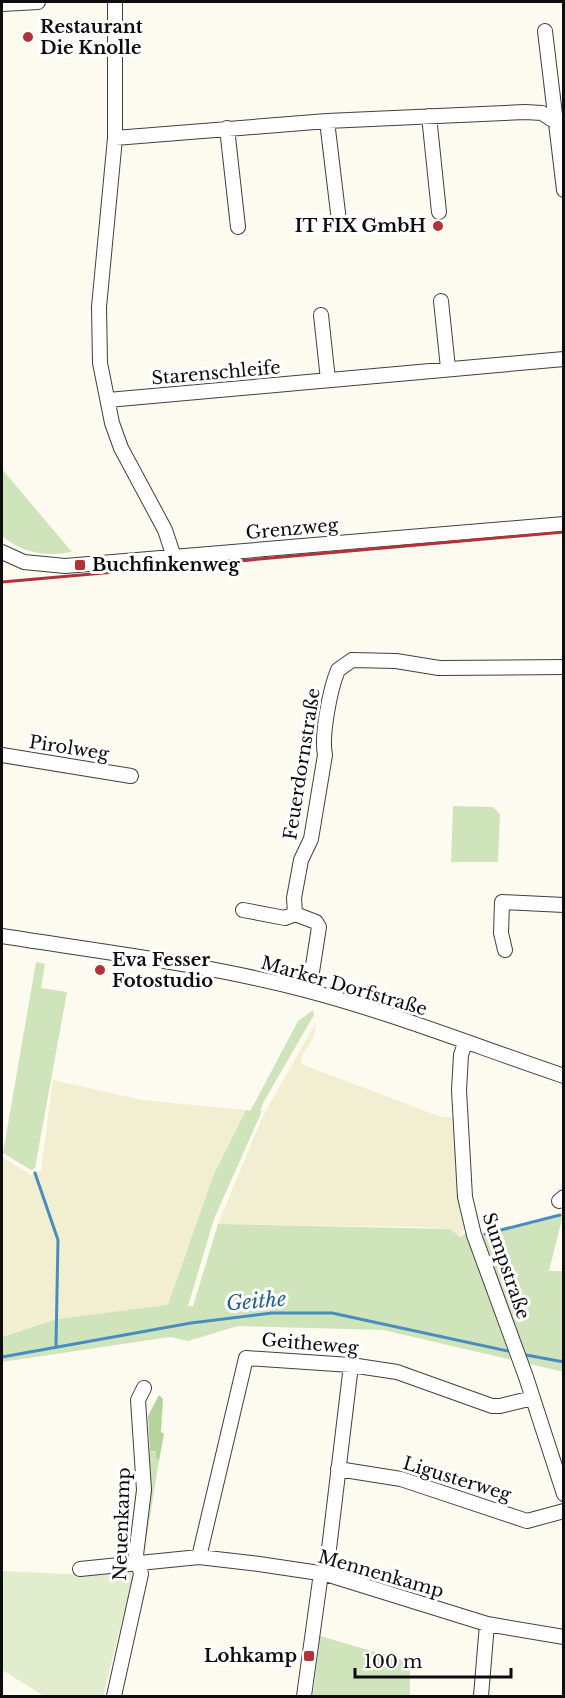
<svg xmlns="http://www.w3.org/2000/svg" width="565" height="1698" font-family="'Libre Baskerville',serif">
	<rect width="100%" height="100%" fill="#fdfbef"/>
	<path fill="#f1eed1" d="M 316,1022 L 313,1039 L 303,1053 L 301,1064 L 441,1117 L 453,1117 L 457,1187 L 465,1229 L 460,1236 L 451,1229 L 426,1227 L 218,1224 L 262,1118 Z
		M 53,1080 L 142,1100 L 246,1110 L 213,1176 L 168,1306 L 57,1319 L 2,1337 L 2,1157 L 31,1175 L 41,1171 Z"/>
	<path fill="#d0e4bc" d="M 2,469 L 72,552 C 46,557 22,553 2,536 Z
		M 453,806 L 493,807 L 500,814 L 498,862 L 451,862 Z
		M 36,962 L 45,964 L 41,988 L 67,992 L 35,1168 L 31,1170 L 3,1153 Z
		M 313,1010 L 314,1015 L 263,1103 L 260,1111 L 262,1111 L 214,1219 L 188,1306 L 193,1306 L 218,1224 L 451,1229 L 460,1237 L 467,1232 L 517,1361 L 383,1330 L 238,1326 L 188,1341 L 170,1337 L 2,1362 L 2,1337 L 57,1319 L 168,1305 L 213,1176 L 246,1110 L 250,1111 L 253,1106 L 298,1021 Z
		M 563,1215 L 549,1271 L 563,1271 L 563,1372 L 526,1363 L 479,1235 Z
		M 147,1448 L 156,1453 L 156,1458 L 159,1461 L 145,1548 L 141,1548 Z
		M 320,1636 L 410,1662 L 410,1696 L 313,1696 Z"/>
	<path fill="#b5d39d" d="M 159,1395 L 163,1399 L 161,1432 L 164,1434 L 159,1461 L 156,1458 L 156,1452 L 150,1450 L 148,1416 Z"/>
	<path fill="#e1edcc" d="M 2,1571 L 87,1575 L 130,1571 L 133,1577 L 103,1696 L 44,1696 L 2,1670 Z"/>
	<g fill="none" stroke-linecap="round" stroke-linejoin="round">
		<path stroke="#478ebf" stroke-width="3" d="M 35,1173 L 58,1240 L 56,1345
			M 485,1234 L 560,1215
			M 526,1355 L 564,1362
			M 2,1357 L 191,1323 L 272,1313 L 332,1313 L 512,1352"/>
		<defs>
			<path id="minor" d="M 115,2 L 115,138 L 99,307 L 100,363 L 112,423 L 121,448 L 165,530 L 174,557
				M 2,4 L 38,2
				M 545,31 L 564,190
				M 429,116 L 439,212
				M 327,121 L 339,221
				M 227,128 L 238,227
				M 115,138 L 327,121 L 525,112 L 542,113 L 556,122
				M 441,301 L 448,368
				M 321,315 L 328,380
				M 108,400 L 564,359
				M 2,552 L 24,562 L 65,566 L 564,524
				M 2,755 L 131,776
				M 243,910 L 285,918 L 295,914
				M 2,936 C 102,952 206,964 305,990 C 393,1013 478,1047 564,1076
				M 505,950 L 501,933 L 502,902 L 564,905
				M 309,991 L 319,927 L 316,922 L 295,914 L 294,898 L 301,860 L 311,839 L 325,755 C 321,736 330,689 338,670 L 352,660 L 396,661 L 439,668 L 564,667
				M 465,1043 L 461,1055 L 459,1090 L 465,1197 L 474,1235 L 526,1377 L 564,1494
				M 559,1201 L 564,1197
				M 338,1469 L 401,1479 L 527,1521 L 564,1511
				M 199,1557 L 246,1358 L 351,1365 L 397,1372 L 492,1406 L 500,1406 L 533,1398
				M 80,1569 L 199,1557 L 259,1564 L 326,1574 L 487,1624 L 564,1637
				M 326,1574 L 351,1365
				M 114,1696 L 141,1574 L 136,1555 L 144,1490 L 138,1400 L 144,1388
				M 304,1696 L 321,1573
				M 481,1696 L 487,1624"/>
		</defs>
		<use href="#minor" stroke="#404040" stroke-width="16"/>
		<use href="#minor" stroke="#fff" stroke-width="14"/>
		<path stroke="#af3338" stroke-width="3" d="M 2,582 L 564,532"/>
	</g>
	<g fill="#af3338" stroke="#fff" stroke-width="2">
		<circle cx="28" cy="37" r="6"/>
		<circle cx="438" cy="226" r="6"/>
		<rect x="74" y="559" width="12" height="12" rx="3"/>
		<circle cx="100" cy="970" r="6"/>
		<rect x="303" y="1650" width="12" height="12" rx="3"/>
	</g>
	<g text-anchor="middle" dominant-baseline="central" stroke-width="6" stroke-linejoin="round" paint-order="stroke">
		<g font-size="18" font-weight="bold" fill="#0d0d0d" stroke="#fff" text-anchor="start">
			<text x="40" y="27">Restaurant<tspan x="40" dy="21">Die Knolle</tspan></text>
			<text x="426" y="226" text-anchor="end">IT FIX GmbH</text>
			<text x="92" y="565">Buchfinkenweg</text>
			<text x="112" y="960">Eva Fesser<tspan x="112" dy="21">Fotostudio</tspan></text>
			<text x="297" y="1656" text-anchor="end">Lohkamp</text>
		</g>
		<g font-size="18" fill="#0d0d0d" stroke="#fff">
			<text transform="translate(216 373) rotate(-5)">Starenschleife</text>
			<text transform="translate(292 529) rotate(-5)">Grenzweg</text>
			<text transform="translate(69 748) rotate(9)">Pirolweg</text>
			<text transform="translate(302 764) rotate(-81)">Feuerdornstraße</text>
			<text transform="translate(344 986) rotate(16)">Marker Dorfstraße</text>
			<text transform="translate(506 1266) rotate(71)">Sumpstraße</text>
			<text transform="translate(310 1344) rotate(5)">Geitheweg</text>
			<text transform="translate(457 1479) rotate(17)">Ligusterweg</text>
			<text transform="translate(122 1524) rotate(-88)">Neuenkamp</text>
			<text transform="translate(381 1574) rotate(16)">Mennenkamp</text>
		</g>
		<g font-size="20" font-style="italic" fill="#236092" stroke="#fff">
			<text transform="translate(256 1301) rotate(-5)">Geithe</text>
		</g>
	</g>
	<rect width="565" height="1698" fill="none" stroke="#0d0d0d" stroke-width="6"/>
	<path d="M355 1668v9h156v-9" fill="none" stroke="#0d0d0d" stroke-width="3"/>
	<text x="364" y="1668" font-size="18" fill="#0d0d0d" stroke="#ffffff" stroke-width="4.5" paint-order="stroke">100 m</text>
</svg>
